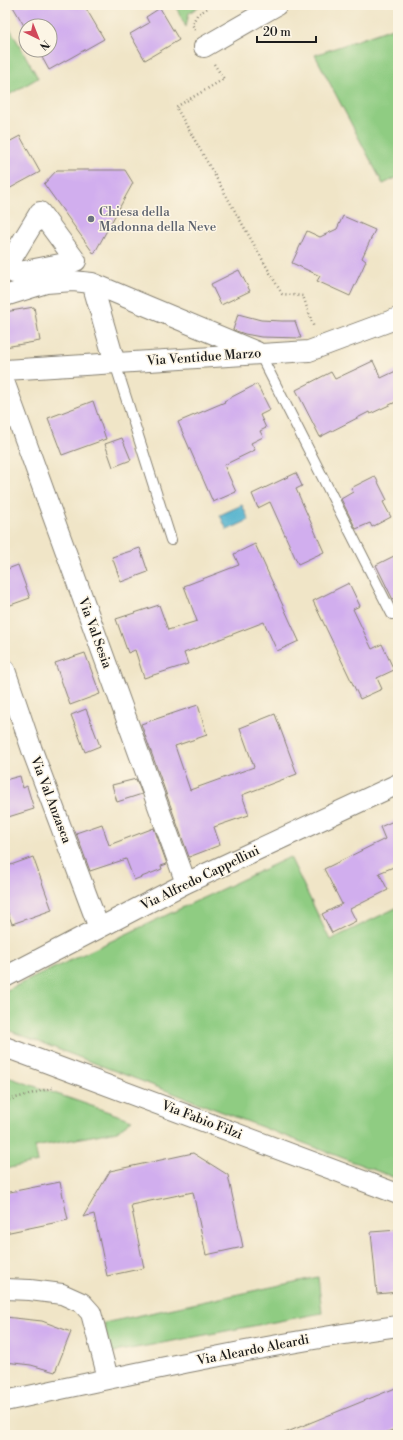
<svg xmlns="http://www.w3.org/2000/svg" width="403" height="1440" font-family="'Libre Bodoni',serif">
	<rect width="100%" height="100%" fill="#fcf5e5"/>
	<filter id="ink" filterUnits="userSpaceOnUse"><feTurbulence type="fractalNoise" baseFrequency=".025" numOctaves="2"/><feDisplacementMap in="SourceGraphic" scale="8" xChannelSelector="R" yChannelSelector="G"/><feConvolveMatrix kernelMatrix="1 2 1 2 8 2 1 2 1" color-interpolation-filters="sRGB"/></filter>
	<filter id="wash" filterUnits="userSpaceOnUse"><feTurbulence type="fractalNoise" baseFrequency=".012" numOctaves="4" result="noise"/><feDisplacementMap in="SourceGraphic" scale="16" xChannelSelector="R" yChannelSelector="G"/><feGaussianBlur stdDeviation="0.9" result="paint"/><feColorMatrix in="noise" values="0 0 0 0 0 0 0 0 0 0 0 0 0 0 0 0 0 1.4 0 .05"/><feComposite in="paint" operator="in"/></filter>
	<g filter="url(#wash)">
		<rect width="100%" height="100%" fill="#f0e5c7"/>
		<path fill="#8fcc82" stroke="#56744f" d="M 175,5 L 201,5 L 189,13 L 186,27 Z
			M 5,20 L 38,78 L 5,97 Z
			M 398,26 L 398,177 L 383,184 L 315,55 Z
			M 290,857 L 330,940 L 398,907 L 398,1179 L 5,1029 L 5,991 Z
			M 5,1076 L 132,1120 L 117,1131 L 35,1147 L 38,1162 L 5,1169 Z
			M 318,1277 L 322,1313 L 109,1353 L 104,1323 Z"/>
		<path fill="#4fb1cd" stroke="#366674" d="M 242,505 L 249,520 L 227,530 L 220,515 Z"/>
		<g id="blocks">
			<path fill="#d1aeee" d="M 12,5 L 84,5 L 104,39 L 49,70 L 38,50 L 50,50 L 50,26 L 26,26 L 26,29 Z
				M 160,8 L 179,40 L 145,60 L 130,34 L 149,23 L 146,17 Z
				M 20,136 L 40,172 L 5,191 L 5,144 Z
				M 57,170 L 125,170 L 133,183 L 94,254 L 44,184 Z
				M 343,216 L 375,230 L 362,258 L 366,261 L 350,296 L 317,281 L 320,276 L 292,263 L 307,231 L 320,237 L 337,229 Z
				M 239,270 L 250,291 L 221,305 L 211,284 Z
				M 34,307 L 40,341 L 5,347 L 5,312 Z
				M 238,314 L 261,320 L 282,321 L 295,321 L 301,338 L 261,337 L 245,334 L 233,330 Z
				M 373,361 L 381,378 L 398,370 L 398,401 L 370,414 L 369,412 L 320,437 L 296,390 L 331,372 L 335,379 Z
				M 257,384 L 270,410 L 260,415 L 266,428 L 260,431 L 263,437 L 251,443 L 255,450 L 224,465 L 236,492 L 213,502 L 178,422 L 225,402 L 224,401 Z
				M 93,401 L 106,439 L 62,455 L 48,418 Z
				M 122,438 L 131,460 L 113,467 L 105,444 Z
				M 296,473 L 302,486 L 296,489 L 324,552 L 298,564 L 270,502 L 258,508 L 252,494 Z
				M 375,476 L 387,500 L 383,502 L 391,517 L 372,527 L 370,523 L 356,529 L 341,499 L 353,492 L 351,488 Z
				M 255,544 L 299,641 L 277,651 L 264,622 L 184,653 L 188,664 L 144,678 L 135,650 L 128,653 L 116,619 L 159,605 L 168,630 L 197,621 L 184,586 L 239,565 L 234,554 Z
				M 140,548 L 148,572 L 121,582 L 112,557 Z
				M 398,554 L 398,610 L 376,565 Z
				M 18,565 L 30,598 L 5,607 L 5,570 Z
				M 349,583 L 360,606 L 353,609 L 372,649 L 382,644 L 394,670 L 377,678 L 382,689 L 360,699 L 313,601 Z
				M 85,653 L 100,694 L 70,705 L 55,663 Z
				M 198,705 L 207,735 L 175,746 L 190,790 L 254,767 L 240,728 L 275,714 L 297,774 L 242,795 L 249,815 L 214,827 L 220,845 L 189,857 L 141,724 Z
				M 86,709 L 100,746 L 85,752 L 71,715 Z
				M 20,776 L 23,788 L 27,786 L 34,809 L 5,818 L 5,780 Z
				M 136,779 L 142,794 L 117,802 L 112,785 Z
				M 398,819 L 398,870 L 396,866 L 379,873 L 388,890 L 350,909 L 356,921 L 332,933 L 322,914 L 342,904 L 324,869 L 385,839 L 380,827 Z
				M 102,824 L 109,845 L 154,828 L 167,864 L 161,866 L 162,869 L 134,880 L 126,859 L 90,871 L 76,833 Z
				M 33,857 L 52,910 L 12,924 L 5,905 L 5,867 Z
				M 193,1153 L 228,1175 L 243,1247 L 206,1255 L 193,1192 L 131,1205 L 144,1268 L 107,1276 L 94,1214 L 83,1217 L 110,1171 Z
				M 60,1182 L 68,1220 L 5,1233 L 5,1193 Z
				M 398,1230 L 398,1292 L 377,1294 L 371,1232 Z
				M 5,1317 L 42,1321 L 71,1332 L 55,1372 L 31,1365 L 5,1362 Z
				M 398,1387 L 398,1428 L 380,1435 L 280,1435 Z"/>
		</g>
	</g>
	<g filter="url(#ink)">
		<use href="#blocks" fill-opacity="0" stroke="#868072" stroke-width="1"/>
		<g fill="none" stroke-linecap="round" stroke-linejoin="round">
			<defs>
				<path id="lane" d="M 260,354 L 392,614
					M 115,363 L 171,540"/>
				<path id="street" d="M 204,47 L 277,5
					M 5,268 L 14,273 L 76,261 L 40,212 L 6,268
					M 92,283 L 115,363
					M 5,296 L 46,283 L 73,281 L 92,283 L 257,352
					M 5,370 L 309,351 L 398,318
					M 5,384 L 186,883
					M 5,670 L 32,750 L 99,928
					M 5,977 L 186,883 L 398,784
					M 5,1047 L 398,1194
					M 5,1289 L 30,1290 L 62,1294 L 82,1303 L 91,1313 L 108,1378
					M 5,1401 C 136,1373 266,1344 398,1326"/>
			</defs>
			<use href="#lane" stroke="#868072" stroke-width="12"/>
			<use href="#street" stroke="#868072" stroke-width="22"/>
			<path stroke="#868072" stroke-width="2.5" stroke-dasharray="1 3" stroke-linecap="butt" d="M 195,30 L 192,24 L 197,15 L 212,5
				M 214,64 L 224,79 L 176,107 L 282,294 L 303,296 L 314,328
				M 5,1101 L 55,1087"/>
			<use href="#lane" stroke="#fff" stroke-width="10"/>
			<use href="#street" stroke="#fff" stroke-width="20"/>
		</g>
	</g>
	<circle fill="#6b7280" stroke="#fcf5e5" stroke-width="1.5" cx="91" cy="219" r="4"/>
	<g text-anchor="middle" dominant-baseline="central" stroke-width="3" stroke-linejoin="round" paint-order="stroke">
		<g font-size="13" fill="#5b616d" stroke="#fcf5e5" text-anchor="start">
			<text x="99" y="212">Chiesa della<tspan x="99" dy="15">Madonna della Neve</tspan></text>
		</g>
		<g font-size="13" fill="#1c1c1c" stroke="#fcf5e5">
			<text transform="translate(204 357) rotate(-4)">Via Ventidue Marzo</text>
			<text transform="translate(95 633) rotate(70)">Via Val Sesia</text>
			<text transform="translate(51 800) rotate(69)">Via Val Anzasca</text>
			<text transform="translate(200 878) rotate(-26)">Via Alfredo Cappellini</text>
			<text transform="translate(202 1120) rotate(21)">Via Fabio Filzi</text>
			<text transform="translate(253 1350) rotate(-11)">Via Aleardo Aleardi</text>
		</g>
	</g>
	<rect width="403" height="1440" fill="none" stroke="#fcf5e5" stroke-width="20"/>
	<g transform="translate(38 38) rotate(137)"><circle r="19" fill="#fcf5e5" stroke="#a29e95"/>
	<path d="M0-3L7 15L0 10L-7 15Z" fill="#d1495b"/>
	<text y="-6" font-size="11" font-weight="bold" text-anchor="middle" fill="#1c1c1c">N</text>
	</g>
	<path d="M257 36v6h59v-6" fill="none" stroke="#1c1c1c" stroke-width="2"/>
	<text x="263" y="36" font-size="12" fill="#1c1c1c" stroke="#fcf5e5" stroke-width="3" paint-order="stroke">20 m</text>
</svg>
